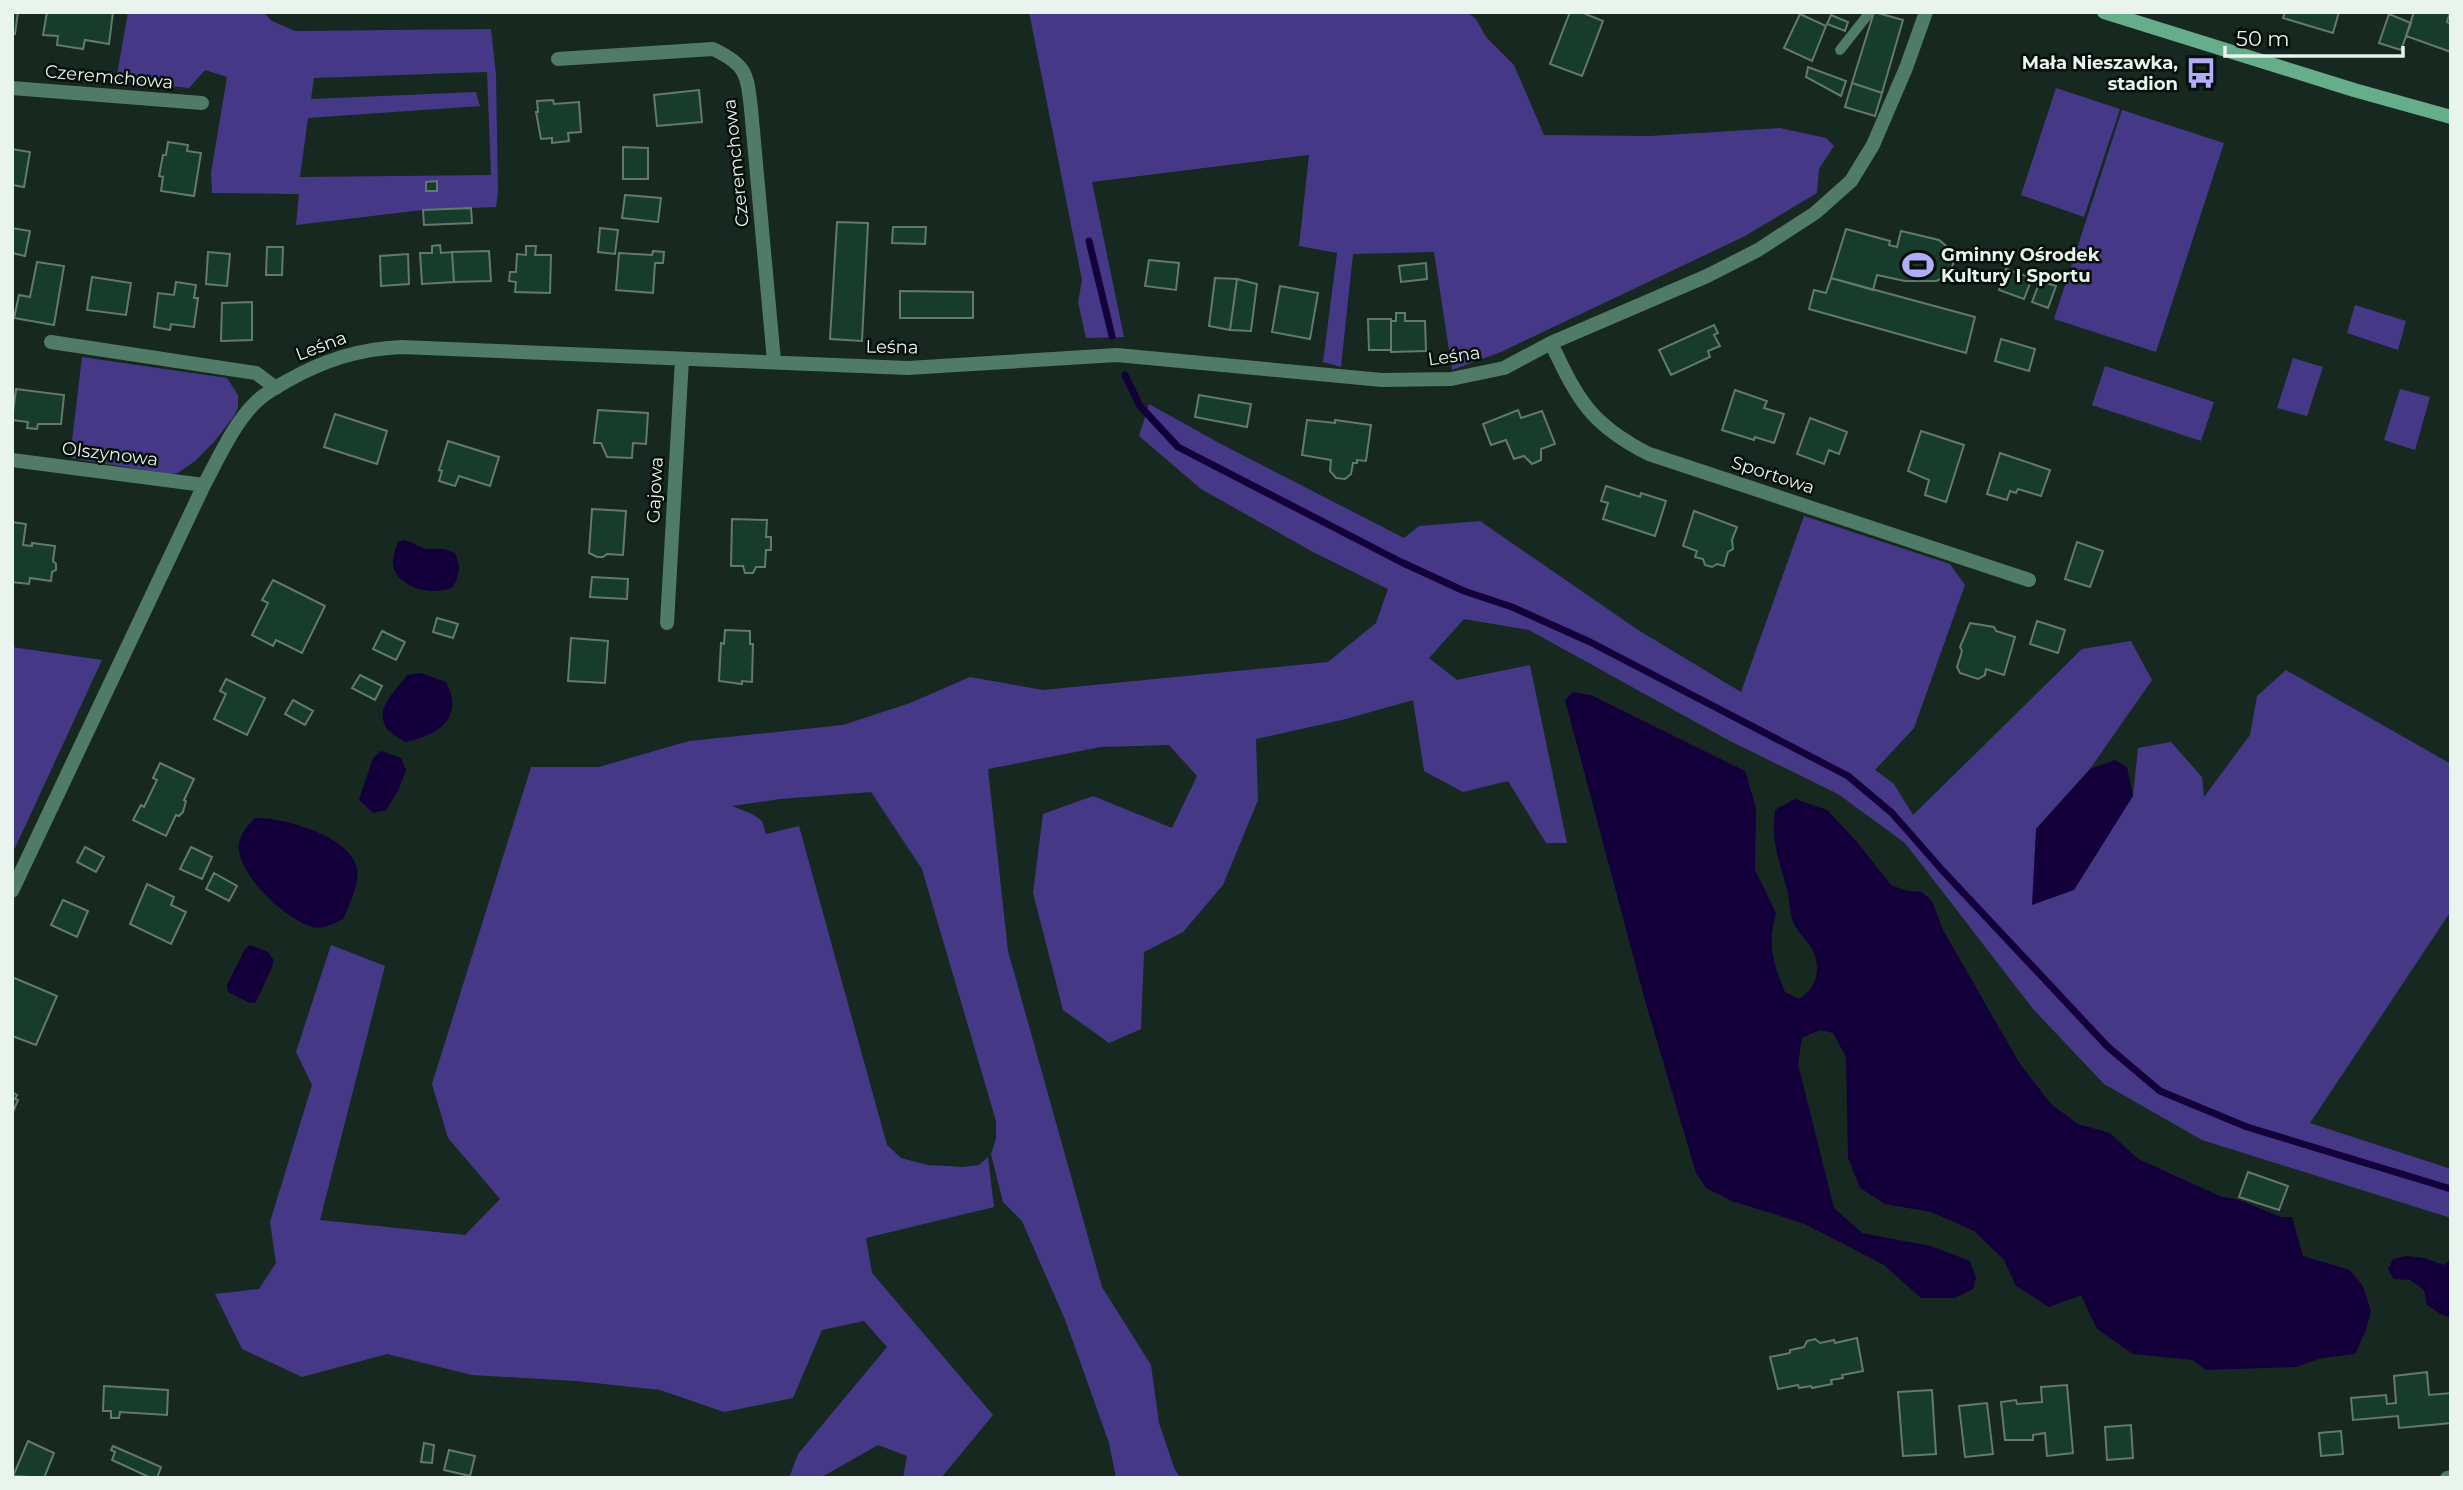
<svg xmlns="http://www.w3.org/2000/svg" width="2463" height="1490" font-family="Montserrat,sans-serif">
	<rect width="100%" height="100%" fill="#16281f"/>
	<path fill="#453987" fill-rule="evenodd" d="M 128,12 L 263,12 L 272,21 L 295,31 L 491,29 L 496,75 L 498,192 L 496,207 L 423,210 L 296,225 L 299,194 L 212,193 L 211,173 L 227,77 L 205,70 L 189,88 L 116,81 ZM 487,72 L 491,175 L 300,177 L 308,118 L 480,106 L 476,92 L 311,99 L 314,78 Z
		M 1029,12 L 1467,12 L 1476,19 L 1486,37 L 1514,65 L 1544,135 L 1650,136 L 1780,128 L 1826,138 L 1834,146 L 1819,169 L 1817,193 L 1745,236 L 1501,352 L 1452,370 L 1434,252 L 1353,254 L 1341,367 L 1323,362 L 1337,253 L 1299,246 L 1309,155 L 1092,182 L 1124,337 L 1086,338 L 1078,302 L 1082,280 Z
		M 2056,88 L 2120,109 L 2084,217 L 2021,195 Z
		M 2122,110 L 2224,143 L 2156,352 L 2054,319 Z
		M 2355,305 L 2406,321 L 2398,350 L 2347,333 Z
		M 82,357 L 227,378 L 238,395 L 238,408 L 234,416 L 214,442 L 195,461 L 178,473 L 169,474 L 70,458 Z
		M 2293,358 L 2323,367 L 2307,416 L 2277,408 Z
		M 2105,366 L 2214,402 L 2201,441 L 2092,405 Z
		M 2400,389 L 2430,397 L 2415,450 L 2384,440 Z
		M 1149,404 L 1221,444 L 1404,538 L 1419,526 L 1480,521 L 1638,630 L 1741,692 L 1804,516 L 1950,564 L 1965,585 L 1914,728 L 1875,770 L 1894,784 L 1913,815 L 2082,649 L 2131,641 L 2152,680 L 2090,769 L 2036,829 L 2133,796 L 2138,748 L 2171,742 L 2202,777 L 2204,797 L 2250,735 L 2257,696 L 2286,670 L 2451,764 L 2451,911 L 2310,1123 L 2451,1169 L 2451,1218 L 2202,1140 L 2104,1084 L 2033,1009 L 1905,843 L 1838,794 L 1728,740 L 1529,630 L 1464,619 L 1429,658 L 1457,680 L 1530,665 L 1567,843 L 1546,843 L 1508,781 L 1463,792 L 1424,771 L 1413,700 L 1346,719 L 1256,739 L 1258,800 L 1223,885 L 1183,932 L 1144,952 L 1141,1029 L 1109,1043 L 1063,1010 L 1033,893 L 1043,814 L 1093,796 L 1172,828 L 1197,776 L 1169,745 L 1101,747 L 988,769 L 1008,951 L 1102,1287 L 1151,1365 L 1159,1423 L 1175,1470 L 1181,1478 L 1116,1478 L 1109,1443 L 1066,1322 L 1022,1221 L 1003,1202 L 991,1154 L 996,1139 L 996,1121 L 922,869 L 871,792 L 780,799 L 732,806 L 752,814 L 762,821 L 766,834 L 799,826 L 887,1145 L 901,1158 L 928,1165 L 963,1167 L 979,1165 L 988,1157 L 994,1207 L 866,1238 L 872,1273 L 993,1415 L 941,1478 L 903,1478 L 907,1456 L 878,1445 L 820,1478 L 789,1478 L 798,1454 L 887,1347 L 864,1321 L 822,1330 L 793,1398 L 724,1412 L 660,1390 L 576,1381 L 472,1375 L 387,1354 L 302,1377 L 242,1349 L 215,1294 L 259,1289 L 276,1263 L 270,1222 L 312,1085 L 296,1052 L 331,945 L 385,966 L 320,1220 L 465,1235 L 500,1199 L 448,1138 L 432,1084 L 531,767 L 599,767 L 689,741 L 843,725 L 910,703 L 970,677 L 1043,690 L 1328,662 L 1376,623 L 1388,589 L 1313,552 L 1201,489 L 1139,436 Z
		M 12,647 L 102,660 L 15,848 L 12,850 Z"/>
	<path fill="#13003b" d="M 405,540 L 425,549 L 444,549 L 455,553 C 461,566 460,575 452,588 C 435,595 402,590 394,569 C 391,561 395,550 398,542 Z
		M 421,673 L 446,682 C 448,687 452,694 452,699 C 456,727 426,738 405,742 C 400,738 391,734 387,729 C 373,708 397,690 407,675 Z
		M 1573,692 L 1591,695 L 1745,771 L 1756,808 L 1755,870 L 1776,913 C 1767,946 1773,962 1785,992 L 1799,999 C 1810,992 1817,982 1817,968 C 1816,946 1805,942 1795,926 C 1789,916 1790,900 1787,889 C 1779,860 1771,841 1775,810 L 1795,799 L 1827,810 L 1857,842 L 1891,885 L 1907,891 L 1922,892 L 1932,901 L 1943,930 L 2020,1064 L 2051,1104 L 2078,1124 L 2110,1133 L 2138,1159 L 2220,1196 L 2239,1200 L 2281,1217 L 2292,1217 L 2303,1256 L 2350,1270 L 2363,1286 L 2371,1311 L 2366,1330 L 2355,1354 L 2322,1358 L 2296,1367 L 2206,1370 L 2193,1360 L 2133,1354 L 2097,1329 L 2081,1295 L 2049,1307 L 2016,1286 L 2004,1260 L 1974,1231 L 1931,1212 L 1885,1204 L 1860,1188 L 1848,1158 L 1846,1057 L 1833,1033 L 1820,1030 L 1802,1038 L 1798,1064 L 1834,1208 L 1862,1233 L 1931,1246 L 1970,1261 L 1976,1278 L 1973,1289 L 1955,1298 L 1921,1298 L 1884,1265 L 1805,1224 L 1732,1201 L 1706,1188 L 1696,1173 L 1646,1004 L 1565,700 Z
		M 381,751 L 401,758 L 406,770 L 398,791 L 386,810 L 373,813 L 359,800 L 373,758 Z
		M 2115,760 L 2127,767 L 2133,796 L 2074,890 L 2032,905 L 2036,829 L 2090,769 Z
		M 255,818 C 283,817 350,836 357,868 C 360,884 349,905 343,919 C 333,924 323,930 312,927 C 285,918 243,880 239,850 C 237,837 247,826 255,818 Z
		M 250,945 L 268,952 L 273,959 L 273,965 L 256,1002 L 250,1003 L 228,992 L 227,985 L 245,949 Z
		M 2406,1256 L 2424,1258 L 2444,1265 L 2451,1259 L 2451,1318 L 2442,1315 L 2427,1305 L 2424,1290 L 2410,1280 L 2394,1279 L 2388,1269 L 2393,1259 Z"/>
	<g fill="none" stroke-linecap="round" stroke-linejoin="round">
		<path stroke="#13003b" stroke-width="7" d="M 1089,241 L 1112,336
			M 1125,375 L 1140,406 L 1178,447 L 1401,562 L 1464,591 L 1512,607 L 1590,642 L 1848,776 L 1892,813 L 1942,870 L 2108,1047 L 2160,1091 L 2247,1127 L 2451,1189"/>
	</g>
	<path fill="#183c2c" stroke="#64796e" stroke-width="2" d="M 12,12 L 18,12 L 15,34 L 12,33 Z
		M 47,12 L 113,12 L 109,44 L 85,40 L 83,49 L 57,45 L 58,36 L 43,35 Z
		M 1570,12 L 1581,12 L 1603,21 L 1582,76 L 1550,64 Z
		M 1874,12 L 1903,20 L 1882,93 L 1852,83 Z
		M 2285,12 L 2339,12 L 2333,33 L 2283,18 Z
		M 2414,12 L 2450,12 L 2447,22 L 2451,24 L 2451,52 L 2406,36 Z
		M 1800,14 L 1826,26 L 1812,61 L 1784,48 Z
		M 2389,14 L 2411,23 L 2401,50 L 2379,43 Z
		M 1831,15 L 1848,22 L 1845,31 L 1827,24 Z
		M 1808,67 L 1846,81 L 1841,96 L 1806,77 Z
		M 1852,83 L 1882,93 L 1875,116 L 1845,107 Z
		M 699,90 L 702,122 L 657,126 L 654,95 Z
		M 553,100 L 554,104 L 579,102 L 581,132 L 568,133 L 569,141 L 552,143 L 552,138 L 541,139 L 536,112 L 538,112 L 537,101 Z
		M 168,142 L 188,145 L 187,151 L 201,153 L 194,196 L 161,191 L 163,177 L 159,176 L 163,155 L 166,155 Z
		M 623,147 L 648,148 L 648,179 L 623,179 Z
		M 12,149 L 30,152 L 24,187 L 12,185 Z
		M 437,181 L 437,191 L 426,191 L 426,182 Z
		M 625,195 L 661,198 L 658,222 L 622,218 Z
		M 471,208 L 472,223 L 424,225 L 423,210 Z
		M 837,222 L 868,223 L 862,341 L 830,339 Z
		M 893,227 L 926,227 L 925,244 L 892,243 Z
		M 12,228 L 30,231 L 25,256 L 12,253 Z
		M 600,228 L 618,230 L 615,254 L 598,252 Z
		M 1846,229 L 1890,241 L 1889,245 L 1897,247 L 1901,231 L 1939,240 L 1951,250 L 1954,260 L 1952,268 L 1945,277 L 1936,281 L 1905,281 L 1877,275 L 1873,290 L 1831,278 Z
		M 440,245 L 441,253 L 452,252 L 454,282 L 422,284 L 420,253 L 432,253 L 432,246 Z
		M 526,246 L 536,246 L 535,255 L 551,255 L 550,293 L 515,292 L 516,282 L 509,281 L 510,272 L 516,272 L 517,254 L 526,255 Z
		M 267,247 L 283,247 L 282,275 L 266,275 Z
		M 489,251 L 491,281 L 454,282 L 452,252 Z
		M 653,251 L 664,252 L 663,263 L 655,263 L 653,293 L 616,290 L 619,253 L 652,255 Z
		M 208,252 L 230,254 L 227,286 L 206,284 Z
		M 408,254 L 409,284 L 381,286 L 380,256 Z
		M 1149,260 L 1179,263 L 1176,290 L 1145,286 Z
		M 37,262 L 64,266 L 54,325 L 14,318 L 19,295 L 30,297 Z
		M 1426,263 L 1427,279 L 1401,282 L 1399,266 Z
		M 2006,269 L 2032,278 L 2024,299 L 1999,290 Z
		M 92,277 L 131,283 L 126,315 L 87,310 Z
		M 1215,278 L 1237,279 L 1230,330 L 1209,326 Z
		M 1831,278 L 1975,317 L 1966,353 L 1809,309 L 1814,290 L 1826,293 Z
		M 1237,279 L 1257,284 L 1251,331 L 1230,330 Z
		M 2040,281 L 2056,286 L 2048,308 L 2032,302 Z
		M 176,282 L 196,285 L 194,298 L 198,298 L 194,327 L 171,324 L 170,330 L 154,327 L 158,293 L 174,295 Z
		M 1280,286 L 1318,293 L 1310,339 L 1272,332 Z
		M 900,291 L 973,292 L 973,318 L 900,318 Z
		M 252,302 L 252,340 L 221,341 L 222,303 Z
		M 1396,313 L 1405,313 L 1405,321 L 1425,321 L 1426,351 L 1391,352 L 1391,321 L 1396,321 Z
		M 1368,319 L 1391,319 L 1391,350 L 1369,350 Z
		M 1714,325 L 1718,333 L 1714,335 L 1720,346 L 1708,351 L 1710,357 L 1671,375 L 1659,350 Z
		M 2001,339 L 2035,349 L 2029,371 L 1995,361 Z
		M 16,389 L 64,395 L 61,424 L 38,424 L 37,429 L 27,428 L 28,422 L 12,420 Z
		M 1735,390 L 1767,401 L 1764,408 L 1784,414 L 1774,443 L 1755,437 L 1754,440 L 1722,430 Z
		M 1199,395 L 1251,404 L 1247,427 L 1195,417 Z
		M 598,410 L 648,413 L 646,444 L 633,443 L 632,458 L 607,457 L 601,443 L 594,443 Z
		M 1518,410 L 1521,418 L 1542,411 L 1555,444 L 1541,449 L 1541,460 L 1532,464 L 1524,456 L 1514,459 L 1506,440 L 1491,445 L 1483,424 Z
		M 335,414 L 387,431 L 377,464 L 324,447 Z
		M 1810,418 L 1847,432 L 1839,454 L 1829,450 L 1824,464 L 1797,454 Z
		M 1307,420 L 1335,423 L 1335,420 L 1371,425 L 1366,461 L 1357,460 L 1357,463 L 1353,463 L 1351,474 L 1345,479 L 1336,478 L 1330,471 L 1331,460 L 1302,455 Z
		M 1921,431 L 1964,445 L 1946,502 L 1925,495 L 1929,480 L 1908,471 Z
		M 448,441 L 499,457 L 490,486 L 459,476 L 455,486 L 439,481 L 442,471 L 439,470 Z
		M 2000,453 L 2050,470 L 2041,496 L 2018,489 L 2016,493 L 2010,491 L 2007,500 L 1987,494 Z
		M 1606,486 L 1640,497 L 1641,493 L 1666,501 L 1655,536 L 1603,519 L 1608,503 L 1601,501 Z
		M 592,509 L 626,511 L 623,555 L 607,554 L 603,557 L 597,557 L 589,553 Z
		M 1694,511 L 1737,527 L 1732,540 L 1733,549 L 1728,552 L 1724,566 L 1717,564 L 1712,567 L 1705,565 L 1703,559 L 1695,557 L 1697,551 L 1683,546 Z
		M 732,519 L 767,520 L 766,537 L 771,537 L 771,550 L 766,550 L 765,567 L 756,567 L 753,573 L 745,573 L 743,566 L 731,566 Z
		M 12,522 L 26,524 L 23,545 L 32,546 L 32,543 L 55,546 L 53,561 L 56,564 L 56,570 L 52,572 L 51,581 L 30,578 L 29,584 L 12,582 Z
		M 2077,542 L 2103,551 L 2090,587 L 2065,579 Z
		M 592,577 L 628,579 L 627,599 L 590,597 Z
		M 273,580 L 325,606 L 302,653 L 276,640 L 273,646 L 252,635 L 268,603 L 262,600 Z
		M 437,618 L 458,624 L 453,638 L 433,632 Z
		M 2037,621 L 2065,630 L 2058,653 L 2030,644 Z
		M 1970,623 L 1994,627 L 1996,631 L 2015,637 L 2004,675 L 1986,669 L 1985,675 L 1978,679 L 1960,673 L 1957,667 L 1962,651 L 1960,647 Z
		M 725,630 L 750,631 L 750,644 L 753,644 L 752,682 L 742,681 L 742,684 L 719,681 L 721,643 L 724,644 Z
		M 382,631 L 405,642 L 396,660 L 373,649 Z
		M 571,638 L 608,641 L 605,683 L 568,681 Z
		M 360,675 L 382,686 L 375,700 L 352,688 Z
		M 226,679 L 265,698 L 247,735 L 214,719 L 226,694 L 220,691 Z
		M 293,700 L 313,711 L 305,725 L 285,714 Z
		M 160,763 L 194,779 L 184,800 L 186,801 L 183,812 L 179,816 L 176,815 L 166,836 L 133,820 L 141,805 L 144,807 L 157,780 L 153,778 Z
		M 85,847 L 104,857 L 96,872 L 77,862 Z
		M 191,847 L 212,857 L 202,879 L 180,869 Z
		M 214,873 L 237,886 L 229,901 L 206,889 Z
		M 147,884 L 174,897 L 171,905 L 186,912 L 171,944 L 130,924 Z
		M 63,900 L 88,911 L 77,937 L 51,925 Z
		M 12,977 L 57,996 L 36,1045 L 12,1036 Z
		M 12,1092 L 17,1095 L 15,1099 L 18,1100 L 12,1114 Z
		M 2248,1172 L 2288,1186 L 2279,1210 L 2239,1197 Z
		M 1857,1338 L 1863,1371 L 1842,1375 L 1843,1378 L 1831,1380 L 1832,1384 L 1812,1388 L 1811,1386 L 1799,1388 L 1798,1385 L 1778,1389 L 1770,1357 L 1790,1353 L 1790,1350 L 1804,1347 L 1807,1341 L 1815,1339 L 1820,1343 L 1834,1340 L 1835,1343 Z
		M 2427,1372 L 2429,1395 L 2451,1393 L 2451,1423 L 2399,1428 L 2398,1416 L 2353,1420 L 2351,1398 L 2386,1395 L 2387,1404 L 2396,1403 L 2394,1376 Z
		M 2067,1385 L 2073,1453 L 2047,1456 L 2045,1433 L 2033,1435 L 2033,1440 L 2005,1440 L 2001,1402 L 2016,1400 L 2017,1404 L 2042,1402 L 2041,1387 Z
		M 104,1386 L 168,1390 L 167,1415 L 120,1412 L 119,1418 L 111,1418 L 111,1411 L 103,1411 Z
		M 1932,1390 L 1936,1454 L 1903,1456 L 1898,1392 Z
		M 1987,1403 L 1993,1454 L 1965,1457 L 1959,1406 Z
		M 2131,1425 L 2133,1458 L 2107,1460 L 2105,1427 Z
		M 2341,1431 L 2343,1454 L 2321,1456 L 2319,1433 Z
		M 28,1441 L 54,1453 L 44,1478 L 13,1476 Z
		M 424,1443 L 434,1445 L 432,1463 L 421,1462 Z
		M 113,1446 L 161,1467 L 157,1478 L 151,1478 L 112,1460 L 115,1452 L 111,1450 Z
		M 449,1450 L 475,1456 L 470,1476 L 444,1470 Z"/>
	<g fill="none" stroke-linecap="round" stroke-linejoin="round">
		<path stroke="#507b66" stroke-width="10" d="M 1840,50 L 1870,12"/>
		<path stroke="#507b66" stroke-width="14" d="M 558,59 L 713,49 C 747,65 747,74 751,109 L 774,361
			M 12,88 L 202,103
			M 51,342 L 256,373 L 276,388
			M 1551,343 C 1578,400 1591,425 1649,454 L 2029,580
			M 12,460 L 204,485
			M 667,623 L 682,359
			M 12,891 L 204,485 C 218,459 234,423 256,402 C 265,393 277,387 287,381 C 324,360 359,349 401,347 L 908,368 L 1117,355 L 1382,380 L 1451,379 L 1504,368 L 1551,343 L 1707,276 L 1758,250 L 1815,213 L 1851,181 L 1873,145 L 1906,68 L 1926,12
			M 2447,1478 L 2451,1477"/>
		<path stroke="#66ad8b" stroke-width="14" d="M 2104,12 L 2354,90 L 2451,117"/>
	</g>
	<defs>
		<symbol id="bus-bare" viewBox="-9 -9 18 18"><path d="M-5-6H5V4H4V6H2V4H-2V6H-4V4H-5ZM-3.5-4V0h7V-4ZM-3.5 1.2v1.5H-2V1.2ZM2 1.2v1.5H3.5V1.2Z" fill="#b2adf9" stroke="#070f0b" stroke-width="2.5" paint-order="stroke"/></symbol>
		<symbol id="stadium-bare" viewBox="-9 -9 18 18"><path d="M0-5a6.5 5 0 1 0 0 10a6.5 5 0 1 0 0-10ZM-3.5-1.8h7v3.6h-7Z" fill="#b2adf9" stroke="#070f0b" stroke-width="2.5" paint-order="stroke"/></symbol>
	</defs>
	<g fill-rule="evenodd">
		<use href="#bus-bare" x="2179" y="51" width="44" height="44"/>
		<use href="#stadium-bare" x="1896" y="243" width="44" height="44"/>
	</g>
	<g text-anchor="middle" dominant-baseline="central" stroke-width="5" stroke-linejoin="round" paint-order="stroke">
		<g font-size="18" font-weight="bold" fill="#e9f4ee" stroke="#070f0b" text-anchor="end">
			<text x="2178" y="63">Mała Nieszawka,<tspan x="2178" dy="21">stadion</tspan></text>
			<text x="1941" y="255" text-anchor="start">Gminny Ośrodek<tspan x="1941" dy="21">Kultury I Sportu</tspan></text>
		</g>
		<g font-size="18" fill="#e9f4ee" stroke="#070f0b">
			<text transform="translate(109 77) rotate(5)">Czeremchowa</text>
			<text transform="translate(736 163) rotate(-96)">Czeremchowa</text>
			<text transform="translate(321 346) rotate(-21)">Leśna</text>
			<text transform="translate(892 347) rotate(1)">Leśna</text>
			<text transform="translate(1454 356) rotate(-8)">Leśna</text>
			<text transform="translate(110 454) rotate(7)">Olszynowa</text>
			<text transform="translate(1773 475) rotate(18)">Sportowa</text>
			<text transform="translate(655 490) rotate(-87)">Gajowa</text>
		</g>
	</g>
	<rect width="2463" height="1490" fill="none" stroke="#e9f4ee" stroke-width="28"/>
	<path d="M2225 46v10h178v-10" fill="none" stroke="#e9f4ee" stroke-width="3.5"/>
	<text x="2236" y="46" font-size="21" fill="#e9f4ee" stroke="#070f0b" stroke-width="5" paint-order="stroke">50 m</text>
</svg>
